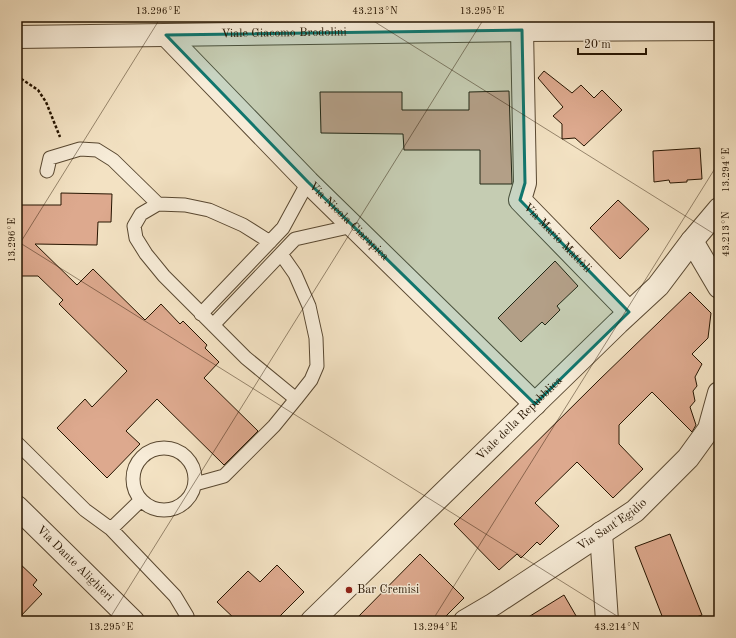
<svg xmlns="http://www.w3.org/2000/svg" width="736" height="638" font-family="'Old Standard TT',serif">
	<rect width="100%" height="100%" fill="#f3e2c3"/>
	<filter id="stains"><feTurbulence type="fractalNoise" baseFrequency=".005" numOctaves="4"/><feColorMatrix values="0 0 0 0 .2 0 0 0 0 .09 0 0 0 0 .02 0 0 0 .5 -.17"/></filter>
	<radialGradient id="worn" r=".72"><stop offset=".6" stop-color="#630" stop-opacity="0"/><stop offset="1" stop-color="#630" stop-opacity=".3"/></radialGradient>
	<path fill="#dda98e" stroke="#261400" d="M 544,71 L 572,93 L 581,85 L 594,98 L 602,90 L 622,110 L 584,146 L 575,138 L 562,139 L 562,124 L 553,116 L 563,107 L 538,78 Z
		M 509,91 L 512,184 L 480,184 L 480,150 L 404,150 L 403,134 L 321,133 L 320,92 L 402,92 L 402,110 L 469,110 L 469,92 Z
		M 700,148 L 702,179 L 687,180 L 687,182 L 670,183 L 669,180 L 654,182 L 653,151 Z
		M 61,193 L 112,194 L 111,222 L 98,222 L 97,245 L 35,244 L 77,285 L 93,269 L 145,320 L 161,304 L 180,324 L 183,321 L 207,345 L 205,348 L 219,362 L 204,378 L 258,431 L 224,465 L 157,399 L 126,431 L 140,444 L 107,478 L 57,428 L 85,399 L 92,407 L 127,371 L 59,304 L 63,300 L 38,276 L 17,276 L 17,205 L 61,205 Z
		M 618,200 L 649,229 L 620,259 L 590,228 Z
		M 555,261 L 578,286 L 557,306 L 560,310 L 545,325 L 542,322 L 521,342 L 498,318 Z
		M 690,292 L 711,313 L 708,338 L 692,354 L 702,364 L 695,377 L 697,386 L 693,391 L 695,401 L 690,407 L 696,425 L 692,432 L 652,392 L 619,425 L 619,444 L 643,469 L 613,498 L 577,462 L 535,503 L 559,526 L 540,545 L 537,542 L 521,558 L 517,554 L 499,570 L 454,524 L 599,380 Z
		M 670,534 L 702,615 L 685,621 L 664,621 L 635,547 Z
		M 420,554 L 464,598 L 441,621 L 354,621 Z
		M 17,561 L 37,580 L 33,585 L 42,594 L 17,620 Z
		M 277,565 L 304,592 L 275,621 L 237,621 L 217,602 L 248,571 L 260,582 Z
		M 564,595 L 579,621 L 522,621 Z"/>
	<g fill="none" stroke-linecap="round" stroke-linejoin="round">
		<defs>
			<path id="lane" d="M 47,171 L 50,158 L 80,149 L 97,150 L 113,160 L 158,204
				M 270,242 L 243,225 L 209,210 L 185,205 L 158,204 L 141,214 L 134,226 L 136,238 L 146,254 L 164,276 L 246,358 L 296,399 L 311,380 L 317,366 L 316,338 L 309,306 L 295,274 L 281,254
				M 201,314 L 283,228 L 308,182
				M 213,325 L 295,239 L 353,226
				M 17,443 L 85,510 L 111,529 L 175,596 L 187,616 L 188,621
				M133 479a31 31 0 1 1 62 0a31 31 0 1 1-62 0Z
				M 195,484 L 224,476 L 274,426 L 296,399
				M 111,529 L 141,500"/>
			<g id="street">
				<path id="s1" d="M 522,30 L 525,183 L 520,200 L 629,312"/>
				<path id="s2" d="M 166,35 L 308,182 L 535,404"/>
				<path id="s3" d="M 17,37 L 522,30 L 719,29"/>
				<path d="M 692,241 L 719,287"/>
				<path id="s4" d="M 17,507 L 133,621"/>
				<path d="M 601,533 L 607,621"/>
				<path id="s5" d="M 312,621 L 618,323 L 658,286 L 692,241 L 719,209"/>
				<path id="s6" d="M 465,621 L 494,604 L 635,511 L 688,458 L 709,429 L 719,393"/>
			</g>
		</defs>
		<use href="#lane" stroke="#594831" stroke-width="15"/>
		<use href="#street" stroke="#594831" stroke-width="24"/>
		<path stroke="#261400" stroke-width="2.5" stroke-dasharray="3 2" stroke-linecap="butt" d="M 17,76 L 38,90 L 46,102 L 60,137"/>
		<use href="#lane" stroke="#f7ecd8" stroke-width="13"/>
		<use href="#street" stroke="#f7ecd8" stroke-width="22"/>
	</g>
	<path fill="#0f766e" fill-opacity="0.2" stroke="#0f766e" stroke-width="3" stroke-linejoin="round" d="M 522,30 L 525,183 L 520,200 L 629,312 L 535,404 L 308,182 L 166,35 Z"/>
	<path fill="none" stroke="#261400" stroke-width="1" stroke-opacity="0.45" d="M 367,17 L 719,237M 17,241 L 625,621M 17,248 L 161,17M 108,621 L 485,17M 432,621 L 719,162"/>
	<circle fill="#8f2418" stroke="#f7ecd8" stroke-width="1.5" cx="349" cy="590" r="4"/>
	<g text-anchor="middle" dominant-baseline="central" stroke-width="3" stroke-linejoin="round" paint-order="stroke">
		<g font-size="12" fill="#261400" stroke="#f7ecd8">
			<text stroke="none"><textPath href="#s3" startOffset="267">Viale Giacomo Brodolini</textPath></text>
			<text stroke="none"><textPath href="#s2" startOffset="261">Via Nicola Ciarapica</textPath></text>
			<text stroke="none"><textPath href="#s1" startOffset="224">Via Mario Mattòli</textPath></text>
			<text stroke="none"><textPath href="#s5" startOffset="290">Viale della Repubblica</textPath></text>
			<text stroke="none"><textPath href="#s6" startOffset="176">Via Sant'Egidio</textPath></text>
			<text stroke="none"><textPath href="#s4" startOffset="81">Via Dante Alighieri</textPath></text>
		</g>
		<g font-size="12" fill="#261400" stroke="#f7ecd8" text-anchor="start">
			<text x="357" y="590">Bar Cremisi</text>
		</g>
	</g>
	<rect width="736" height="638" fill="none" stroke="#f3e2c3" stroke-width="44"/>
	<path d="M578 48v6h68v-6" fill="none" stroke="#261400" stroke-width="2"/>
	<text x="584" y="48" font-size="12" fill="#261400" stroke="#f7ecd8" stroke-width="3" paint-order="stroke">20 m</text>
	<rect x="22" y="22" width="692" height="594" fill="none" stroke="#261400" stroke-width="1.5"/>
	<g font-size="10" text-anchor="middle" fill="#261400">
		<text x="158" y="14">13.296°E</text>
		<text x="375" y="14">43.213°N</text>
		<text x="482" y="14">13.295°E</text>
		<text transform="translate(725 170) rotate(-90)" y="4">13.294°E</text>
		<text transform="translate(725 234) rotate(-90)" y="4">43.213°N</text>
		<text transform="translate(11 240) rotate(-90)" y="4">13.296°E</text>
		<text x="111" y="630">13.295°E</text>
		<text x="435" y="630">13.294°E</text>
		<text x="617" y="630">43.214°N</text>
	</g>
	<rect width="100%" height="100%" filter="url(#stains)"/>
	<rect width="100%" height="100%" fill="url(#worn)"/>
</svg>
